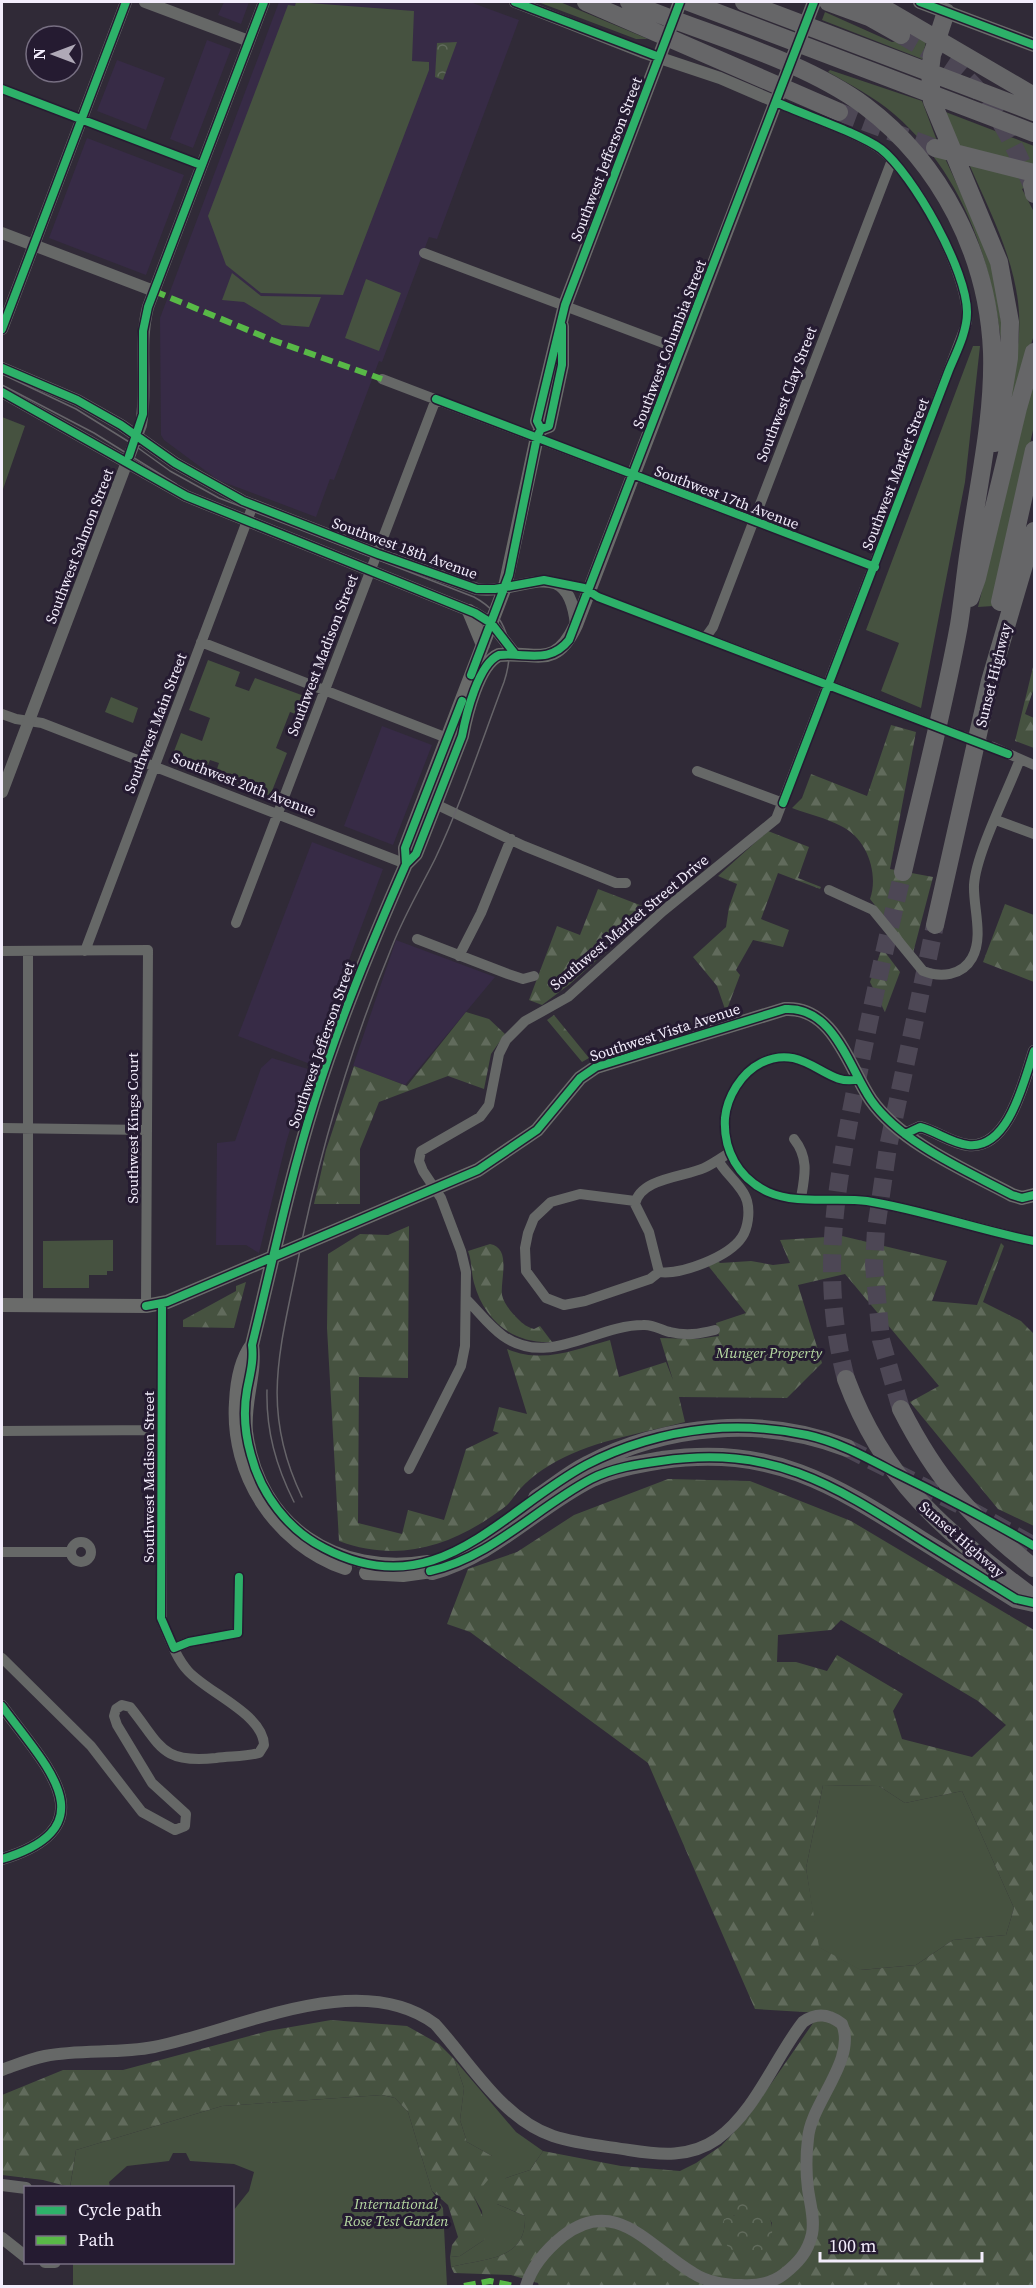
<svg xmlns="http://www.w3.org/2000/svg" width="1036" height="2288" font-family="'Source Serif 4',serif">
	<defs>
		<pattern id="forest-firs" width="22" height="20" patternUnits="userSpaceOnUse" patternTransform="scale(1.5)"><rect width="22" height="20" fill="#465240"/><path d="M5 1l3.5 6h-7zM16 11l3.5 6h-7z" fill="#616b5c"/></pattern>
		<pattern id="park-crowns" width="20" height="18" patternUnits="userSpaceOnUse" patternTransform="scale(1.5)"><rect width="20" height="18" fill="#465240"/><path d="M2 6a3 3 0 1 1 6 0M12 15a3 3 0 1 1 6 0" fill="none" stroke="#616b5c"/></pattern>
	</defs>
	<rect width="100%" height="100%" fill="#302a37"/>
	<path fill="#372b46" d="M 224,2 L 249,2 L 241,24 L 218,15 Z
		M 279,2 L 470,2 L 519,20 L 437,239 L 429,237 L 382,362 L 379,361 L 334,480 L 330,479 L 316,517 L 218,480 L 164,440 L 161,435 L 160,318 Z
		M 207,40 L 231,49 L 193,148 L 170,139 Z
		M 117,60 L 165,78 L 146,130 L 97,111 Z
		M 87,138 L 184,175 L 146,275 L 49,238 Z
		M 382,726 L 432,745 L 393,845 L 344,826 Z
		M 312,842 L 383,869 L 310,1064 L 238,1036 Z
		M 396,940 L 495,977 L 405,1085 L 353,1066 Z
		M 272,1058 L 308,1069 L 286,1143 L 259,1253 L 246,1245 L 216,1245 L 217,1143 L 235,1141 L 261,1068 Z"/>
	<path fill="#465240" d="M 296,2 L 414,11 L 412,61 L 429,62 L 429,70 L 343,295 L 261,293 L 226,265 L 208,216 L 288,5 L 295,6 Z
		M 538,2 L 560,2 L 648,39 L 636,39 Z
		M 825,12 L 892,42 L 898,41 L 905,29 L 926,42 L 922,59 L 822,20 Z
		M 830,70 L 922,101 L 937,141 L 991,258 L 1004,340 L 1001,340 C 990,255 961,172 894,114 C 874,97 851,85 828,72 Z
		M 943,111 L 1034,146 L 1034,165 L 958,147 Z
		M 969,164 L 1034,181 L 1034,183 L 1022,189 L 1034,212 L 1034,335 L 1012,406 L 1008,406 C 1013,375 1021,344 1019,313 C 1016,261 990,212 969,164 Z
		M 232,273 L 261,296 L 321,297 L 309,327 L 282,325 L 244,302 L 222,300 Z
		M 366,279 L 401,293 L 379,351 L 345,338 Z
		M 973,346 L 980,346 L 965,482 L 921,708 L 881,691 L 899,643 L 866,630 Z
		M 1034,378 L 1034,426 L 993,606 L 978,607 Z
		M 2,417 L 25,426 L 2,492 Z
		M 208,660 L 240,672 L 235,686 L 249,691 L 255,678 L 307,697 L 301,716 L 290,712 L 276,748 L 287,753 L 270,796 L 215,775 L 219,763 L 210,760 L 205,772 L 171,759 L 181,733 L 202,741 L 210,718 L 189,710 Z
		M 111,697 L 138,708 L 133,723 L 105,712 Z
		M 113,1240 L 113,1271 L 107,1271 L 107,1275 L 89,1275 L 89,1288 L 43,1288 L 43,1241 Z
		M 823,1785 L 879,1786 L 905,1803 L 962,1791 L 1014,1908 L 1006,1935 L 953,1940 L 916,1965 L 860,1970 L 818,1947 L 806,1868 Z
		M 454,2059 L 516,2132 L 543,2151 L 530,2170 L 506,2178 L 497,2204 L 525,2216 C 527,2262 482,2258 451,2267 L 450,2257 L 460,2256 L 484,2240 L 482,2211 L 474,2197 L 492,2156 L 467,2142 L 460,2120 L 464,2088 Z
		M 382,2095 L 395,2098 L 408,2112 L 432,2191 L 443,2208 L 447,2286 L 73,2286 L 73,2264 L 76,2263 L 232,2262 L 233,2211 L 249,2191 L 254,2172 L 234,2164 L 190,2161 L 186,2153 L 173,2153 L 169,2161 L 127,2166 L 109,2182 L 110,2187 L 70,2188 L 76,2150 L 222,2106 Z"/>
	<path fill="url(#forest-firs)" fill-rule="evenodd" d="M 1034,663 L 1034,688 L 1025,714 L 1034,718 L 1034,748 L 1015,741 Z
		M 891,725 L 916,732 L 890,869 L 933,877 L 913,953 L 870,899 C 879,874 867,838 841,826 C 826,818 808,814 792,808 L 802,798 L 811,774 L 867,796 Z
		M 768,831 L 809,847 L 798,878 L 821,887 L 820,889 L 778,873 L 761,919 L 789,930 L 783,947 L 753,940 L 736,970 L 740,975 L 726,1012 L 717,986 L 693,957 L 726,927 L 729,907 L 737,884 L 718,876 Z
		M 598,889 L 653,910 L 570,984 L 542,1005 L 529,1000 L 557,926 L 580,935 Z
		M 1005,904 L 1034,915 L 1034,982 L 983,962 Z
		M 882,948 L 900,972 L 885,1012 L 870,982 Z
		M 466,1012 L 489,1019 L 505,1034 L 491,1054 L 484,1089 L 448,1076 L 379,1102 L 360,1149 L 360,1204 L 314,1204 L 326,1150 L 354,1066 L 407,1086 Z
		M 554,1015 L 589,1058 L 582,1062 L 547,1020 Z
		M 409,1226 L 408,1378 L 359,1377 L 358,1523 L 402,1534 L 408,1510 L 444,1520 L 466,1449 L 499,1433 L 493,1431 L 499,1407 L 527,1414 L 507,1349 C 544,1364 573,1350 610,1340 L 619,1377 L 666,1362 L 673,1380 L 660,1338 L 697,1339 L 719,1336 L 716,1323 L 746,1313 L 706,1263 L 715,1259 L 720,1263 L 751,1261 L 773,1265 L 790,1263 L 780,1240 L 842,1236 L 947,1261 L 932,1301 L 977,1305 L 1001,1243 L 1004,1246 L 983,1302 L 1021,1321 L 1034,1334 L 1034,1526 L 998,1509 L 910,1402 L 939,1386 L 845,1274 L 798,1285 L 822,1363 L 787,1398 L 679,1397 L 685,1422 C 643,1433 596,1440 557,1461 C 544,1468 531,1477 521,1488 C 515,1494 512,1501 506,1506 C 455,1545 401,1564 339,1541 L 327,1328 L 328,1254 L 360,1234 L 388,1235 Z
		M 490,1244 C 512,1248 500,1280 502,1295 C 504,1304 512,1313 518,1319 C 523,1324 527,1327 534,1329 L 540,1326 L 552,1342 C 512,1344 484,1320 474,1283 C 471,1272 472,1261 468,1251 Z
		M 246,1282 L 234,1328 L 183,1327 L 183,1320 L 236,1291 L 236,1286 Z
		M 668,1479 L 750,1481 L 851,1521 L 1034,1630 L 1034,2286 L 539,2286 L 538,2283 L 511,2275 L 454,2273 L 451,2267 C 482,2258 527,2262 525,2216 L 497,2204 L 497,2187 L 506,2178 L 530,2170 L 543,2151 L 621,2166 L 680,2171 L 696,2163 L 721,2146 L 748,2117 L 820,2013 L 755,2009 L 648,1763 L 470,1632 L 447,1624 L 468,1569 L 517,1552 L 574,1515 ZM 841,1620 L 978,1701 L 1006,1725 L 972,1757 L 902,1739 L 893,1711 L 903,1694 L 837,1655 L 827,1671 L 796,1662 L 777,1662 L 778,1635 L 831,1630 ZM 823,1785 L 879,1786 L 905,1803 L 962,1791 L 1014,1908 L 1006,1935 L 953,1940 L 916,1965 L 861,1970 L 819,1947 L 806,1868 ZM 733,2215 L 768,2217 L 772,2223 L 771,2238 Z
		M 331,2020 L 407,2026 L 439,2044 L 454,2059 L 464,2088 L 460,2120 L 467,2142 L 492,2156 L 492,2175 L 474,2197 L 487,2226 L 484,2240 L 460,2256 L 450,2257 L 452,2245 L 458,2237 L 448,2205 L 432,2191 L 408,2112 L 395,2098 L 382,2095 L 222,2106 L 76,2150 L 70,2187 L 43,2180 L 2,2175 L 2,2095 L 63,2070 L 123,2070 L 268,2031 Z"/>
	<path fill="url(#park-crowns)" d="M 457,42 L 443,80 L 435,77 L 437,43 Z
		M 744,2194 L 757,2201 L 757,2206 C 772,2211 777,2234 767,2246 C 762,2252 753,2254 746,2256 C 726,2250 717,2239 724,2219 L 735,2215 L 738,2198 Z"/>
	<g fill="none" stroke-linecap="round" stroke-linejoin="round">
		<path stroke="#4d4755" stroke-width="10" stroke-dasharray="10 5" stroke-linecap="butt" d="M 920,720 L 993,747"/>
		<path stroke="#4d4755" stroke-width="18" stroke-dasharray="18 9" stroke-linecap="butt" d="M 901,35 C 918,45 936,55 953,67 C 991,95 1012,141 1031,183
			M 839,112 L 935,148
			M 846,1379 C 819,1276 836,1188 856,1086 C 870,1014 886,943 903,872
			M 901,1409 L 881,1340 L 874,1265 L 876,1229 L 888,1147 L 935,925
			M 847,1448 L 972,1511 L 1034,1546"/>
		<path stroke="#666867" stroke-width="10" d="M 2,89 L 201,165
			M 424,253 L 682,350
			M 382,379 L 875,567
			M 552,582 L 584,588 L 598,597 L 920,720
			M 705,638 L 713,627 L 892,160
			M 201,642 L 447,738
			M 2,714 L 16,719 L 42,723 L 406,864
			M 993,747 L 1034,765
			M 697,771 L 783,803
			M 429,801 L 524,846 L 616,883 L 626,883
			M 996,820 L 1034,834
			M 829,890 L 873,910 L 923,971 C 940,978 962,976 972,958 C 984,937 973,907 974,885 C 976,853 1008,791 1020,759
			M 236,923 L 436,399
			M 417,939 L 508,974 L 523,979 L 534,976
			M 2,951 L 148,950 L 146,1306
			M 85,951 L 253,505
			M 459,956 L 481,913 L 511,839
			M 858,1079 C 826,1089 805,1041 761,1063 C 741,1073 727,1097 725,1118 C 723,1150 738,1178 768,1192 C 797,1205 835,1197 867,1201 C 923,1210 978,1230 1034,1241
			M 2,1128 L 147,1130
			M 794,1139 C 809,1158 805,1175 801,1198
			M 718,1160 C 725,1174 743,1186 747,1201 C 750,1212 748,1228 742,1237 C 729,1257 681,1275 659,1272 L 649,1232 L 635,1204 C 640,1178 684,1177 704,1168 C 713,1164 721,1158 729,1153
			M 635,1201 L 580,1194 L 551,1202 L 534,1218 L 528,1233 L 525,1248 L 526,1271 L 546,1298 L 564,1305 L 585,1301 L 650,1279 L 659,1272
			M 467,1300 C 479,1312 489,1326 503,1336 C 548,1368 596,1325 643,1325 C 653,1324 661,1330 670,1332 C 686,1336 699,1334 715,1330
			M 28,1305 L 28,952
			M 2,1431 L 162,1430
			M 409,1469 L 461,1366 L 465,1346 L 466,1272 L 461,1251 L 441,1198 L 423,1171 L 419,1161 L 421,1151 L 480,1117 L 489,1105 L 499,1054 L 506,1040 L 525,1021 L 568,997 L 663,911 L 776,819 L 967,322 C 970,277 917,177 880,149 C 857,132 804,115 776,102
			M71 1552a10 10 0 1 1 20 0a10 10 0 1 1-20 0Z
			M 2,1552 L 70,1552
			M 174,1648 L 189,1642 L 238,1633
			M 2,1658 L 91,1746 L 142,1812 L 175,1830 L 185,1826 L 186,1814 L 152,1783 L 117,1725 L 114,1716 L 116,1709 L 122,1705 L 130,1707 C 161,1745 160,1764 216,1758 C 230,1756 245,1757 259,1753 L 264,1745 C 263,1714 208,1693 188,1671 C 176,1658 169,1637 162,1621 L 162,1303"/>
		<path stroke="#666867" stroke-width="12" d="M 145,2 L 249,41
			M 515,2 L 642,52 L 720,78 L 776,102
			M 2,233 L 154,291
			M 2,329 L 126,2
			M 2,368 L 77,400 L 121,425 L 175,463 L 243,501 L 378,554 L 477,589 C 521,596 568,550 576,625
			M 2,392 L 186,496 L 475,613 L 491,623 L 515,654
			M 2,792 L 141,425 C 148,386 138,346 148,307 L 264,2
			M 905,1134 L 920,1127 C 936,1131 951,1143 968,1145 C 1009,1150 1024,1080 1034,1051
			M 2,1706 C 44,1764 111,1826 2,1859
			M 2,2070 C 16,2065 30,2059 45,2056 C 81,2049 118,2054 154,2047 C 236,2031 358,1967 435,2024 C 469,2061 502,2119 553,2136 C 577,2144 604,2146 629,2150 C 660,2155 690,2158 717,2139 C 756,2111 774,2059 803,2022 C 817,2012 829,2014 842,2024 C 857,2060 810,2104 808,2139 C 806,2155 806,2173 808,2189 C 810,2204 815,2219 812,2234 C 808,2252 798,2263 784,2274 C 771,2284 756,2286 741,2285 C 725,2285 707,2282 693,2273 C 649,2247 616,2195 563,2236 C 547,2249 532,2266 526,2286
			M 2,2185 L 26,2188
			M 2,2238 L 26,2257
			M 45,2262 L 55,2262"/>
		<path stroke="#6a6b6a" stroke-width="14" d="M 920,2 L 1034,45
			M 541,429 L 537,421 L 565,305 L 680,2
			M 469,611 L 483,645
			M 406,864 L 405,848 L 505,587 L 537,437 L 541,429 L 549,426 L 562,365 L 562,326
			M 2,1305 L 146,1306 L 167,1302 L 478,1170 L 537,1130 L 580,1078 L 596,1067 L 785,1009 C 834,1006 849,1068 871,1100 C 901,1143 967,1171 1012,1195 L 1022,1198 L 1034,1195
			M 252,1345 C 240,1361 237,1382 236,1402 C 231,1475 276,1544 345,1568
			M 428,1562 C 337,1577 258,1527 246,1432 C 243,1402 256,1374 252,1345 C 272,1264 289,1182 314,1102 C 339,1021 372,942 406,864 L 416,854 L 462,736 C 466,715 478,664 499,655 C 537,651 555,670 576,625 L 814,2
			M 366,1573 L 403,1575 L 432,1571"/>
		<path stroke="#666668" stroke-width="18" d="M 586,2 L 839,112
			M 629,2 C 703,34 800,58 865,106 C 942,164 988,256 992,352 C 994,418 978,485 969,550 C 965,575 963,600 959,625 C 944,708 922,790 903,872
			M 689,2 L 1034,133
			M 744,2 L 1034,112
			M 828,2 L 869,17 L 901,35
			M 865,2 L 887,10 L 1034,96
			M 946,12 L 932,55 L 930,71 L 932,101 L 999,262 L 1010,322 L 1009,358 L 995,443
			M 935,148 L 1034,173
			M 1032,185 L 1034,194
			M 970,598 L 977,578 L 1018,408 L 1034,352
			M 1000,602 L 1034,450
			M 935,925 L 990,681 L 1034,531
			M 846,1379 C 884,1481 942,1529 1027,1593
			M 901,1409 C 936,1478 973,1521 1034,1568
			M 537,1498 C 554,1487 569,1474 587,1465 C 666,1424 764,1415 847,1448
			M 432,1571 C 494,1554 536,1506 592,1478 C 614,1468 639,1464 662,1460 C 771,1445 832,1483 920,1539 C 952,1559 984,1579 1016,1599 L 1034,1603"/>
		<path stroke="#666469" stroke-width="1.5" d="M 2,374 L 76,409 L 134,445 L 170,471 L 219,498 L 474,597 C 507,615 516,646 504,682 C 482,740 462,802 435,859 C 421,887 405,914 393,944 C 350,1048 320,1149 298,1260 C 280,1350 260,1410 302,1497
			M 2,385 L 94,433 L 176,484
			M 267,1390 C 266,1431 276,1466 294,1502"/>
		<path stroke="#58b947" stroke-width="6" stroke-dasharray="12 6" stroke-linecap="butt" d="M 154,291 L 272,340 L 382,379
			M 464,2286 L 490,2281 L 514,2286"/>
		<defs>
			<path id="cycleway" d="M 515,2 L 659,57
				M 814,2 L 569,640 C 549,665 526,652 499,655 C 478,664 466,715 462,736 L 416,854 L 406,864 C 372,942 339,1021 314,1102 C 289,1182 272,1264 252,1345 C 254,1361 250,1374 247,1390 C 243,1412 245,1434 251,1455 C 261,1494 288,1530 324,1548 C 436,1607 499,1512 586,1465 C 622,1446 666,1433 707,1429 C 740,1426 774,1428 807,1435 C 839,1442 867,1458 896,1473 C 943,1496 989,1520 1034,1546
				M 920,2 L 1034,45
				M 2,89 L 201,165
				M 776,102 C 804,115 857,132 881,149 C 913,174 968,272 967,313 C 967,332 956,353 949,370 L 783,803
				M 2,329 L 126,2
				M 2,368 L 77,400 L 121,425 L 175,463 L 243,501 L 378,554 L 477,589 L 495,589 L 544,580 L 584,588 L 598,597 L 1008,754
				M 2,392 L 186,496 L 475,613 L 491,623 L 515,654
				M 436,399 L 875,567
				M 541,429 L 537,421 L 565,305 L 680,2
				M 129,456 L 143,414 L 143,331 L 148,307 L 264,2
				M 471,675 L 509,575 L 537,437 L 541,429 L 549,426 L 562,365 L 562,326
				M 406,864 L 405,848 L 462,701
				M 858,1079 C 826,1089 805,1041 761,1063 C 741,1073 727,1097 725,1118 C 723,1150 738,1178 768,1192 C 797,1205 835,1197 867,1201 C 923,1210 978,1230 1034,1241
				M 905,1134 L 920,1127 C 936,1131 951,1143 968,1145 C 1009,1150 1024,1080 1034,1051
				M 162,1303 L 161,1618 L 174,1648 L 189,1642 L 238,1633 L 239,1577
				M 146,1306 L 167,1302 L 478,1170 L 537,1130 L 580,1078 L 596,1067 L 785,1009 C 834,1006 849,1068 871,1100 C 901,1143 967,1171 1012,1195 L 1022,1198 L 1034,1195
				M 430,1571 C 492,1557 536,1508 591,1479 C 612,1468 638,1464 661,1461 C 771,1445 831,1483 919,1539 C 951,1559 984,1579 1016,1599 L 1034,1603
				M 2,1706 C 44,1764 111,1826 2,1859"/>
		</defs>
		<use href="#cycleway" stroke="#251b31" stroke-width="11"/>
		<use href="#cycleway" stroke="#2db169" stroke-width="8"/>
	</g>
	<g text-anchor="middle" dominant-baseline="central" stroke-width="6" stroke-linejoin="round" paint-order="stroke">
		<g font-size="15" fill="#f3edfc" stroke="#251b31">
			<text transform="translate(606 159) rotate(-69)">Southwest Jefferson Street</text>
			<text transform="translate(669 344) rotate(-69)">Southwest Columbia Street</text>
			<text transform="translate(786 394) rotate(-69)">Southwest Clay Street</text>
			<text transform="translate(895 474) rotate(-69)">Southwest Market Street</text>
			<text transform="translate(727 497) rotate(21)">Southwest 17th Avenue</text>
			<text transform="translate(79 546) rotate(-69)">Southwest Salmon Street</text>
			<text transform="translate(405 548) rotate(20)">Southwest 18th Avenue</text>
			<text transform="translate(322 655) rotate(-69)">Southwest Madison Street</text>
			<text transform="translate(993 675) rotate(-76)">Sunset Highway</text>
			<text transform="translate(155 723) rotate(-69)">Southwest Main Street</text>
			<text transform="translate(244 784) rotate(21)">Southwest 20th Avenue</text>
			<text transform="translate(629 922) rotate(-40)">Southwest Market Street Drive</text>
			<text transform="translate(665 1032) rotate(-18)">Southwest Vista Avenue</text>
			<text transform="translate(321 1045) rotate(-71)">Southwest Jefferson Street</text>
			<text transform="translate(132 1128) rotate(-90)">Southwest Kings Court</text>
			<text transform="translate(148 1477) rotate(-90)">Southwest Madison Street</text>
			<text transform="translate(962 1539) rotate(41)">Sunset Highway</text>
		</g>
		<g font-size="15" font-style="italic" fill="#b6d9a2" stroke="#251b31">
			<text x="769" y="1352">Munger Property</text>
			<text x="396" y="2203">International<tspan x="396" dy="17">Rose Test Garden</tspan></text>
		</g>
	</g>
	<rect width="1036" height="2288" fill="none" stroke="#f3edfc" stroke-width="6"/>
	<rect x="24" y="2186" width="210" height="78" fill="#251b31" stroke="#776f82" stroke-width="1.5"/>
	<rect x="36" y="2206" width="30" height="9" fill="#2db169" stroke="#776f82" stroke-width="1.5"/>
	<text x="78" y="2216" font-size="18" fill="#f3edfc">Cycle path</text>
	<rect x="36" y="2236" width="30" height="9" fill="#58b947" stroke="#776f82" stroke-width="1.5"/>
	<text x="78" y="2246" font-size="18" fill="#f3edfc">Path</text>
	<g transform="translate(54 54) rotate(270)"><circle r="28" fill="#251b31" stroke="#776f82" stroke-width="1.5"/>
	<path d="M0-4.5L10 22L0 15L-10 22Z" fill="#afa9b7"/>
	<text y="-9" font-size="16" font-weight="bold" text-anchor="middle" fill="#f3edfc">N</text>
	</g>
	<path d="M820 2252v9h162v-9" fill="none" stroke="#f3edfc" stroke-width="3"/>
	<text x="829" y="2252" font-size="18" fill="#f3edfc" stroke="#251b31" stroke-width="4.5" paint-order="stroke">100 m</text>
</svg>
